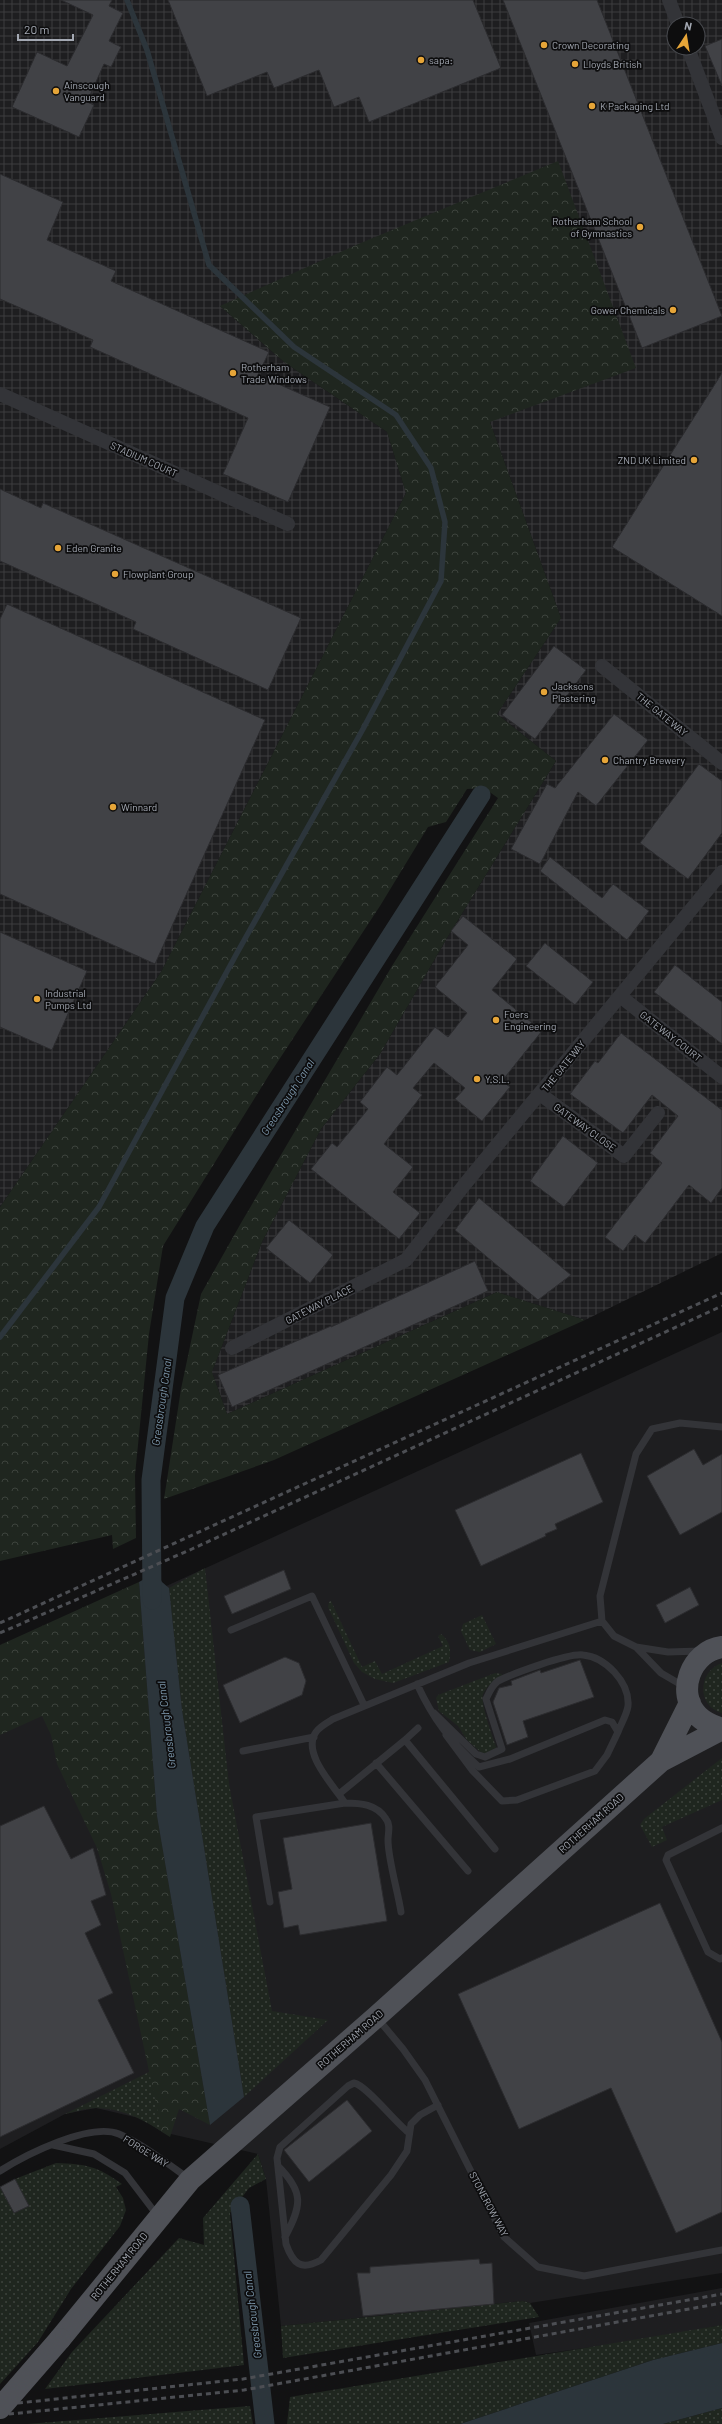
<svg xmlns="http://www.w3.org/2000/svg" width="722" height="2424" font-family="Barlow,sans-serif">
	<defs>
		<pattern id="industrial-grid" width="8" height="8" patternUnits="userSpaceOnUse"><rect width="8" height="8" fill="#1e1e20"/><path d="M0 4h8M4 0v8" fill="none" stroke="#3c3c3e"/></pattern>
		<pattern id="grass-dots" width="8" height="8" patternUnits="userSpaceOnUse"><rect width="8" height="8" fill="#1f261f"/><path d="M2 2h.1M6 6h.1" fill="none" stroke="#3d433d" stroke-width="1.8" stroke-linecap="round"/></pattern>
		<pattern id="forest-crowns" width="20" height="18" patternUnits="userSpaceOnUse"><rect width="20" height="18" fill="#1f261f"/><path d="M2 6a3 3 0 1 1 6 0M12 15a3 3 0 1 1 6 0" fill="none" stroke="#3d433d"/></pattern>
	</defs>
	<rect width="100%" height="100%" fill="#121213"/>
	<path fill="#1e1e20" d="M 722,1332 L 722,2273 L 530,2303 L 523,2301 L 281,2326 L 266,2179 L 258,2154 L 162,2132 L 143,2119 L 96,2108 L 65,2114 L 0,2149 L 0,1662 Z
		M 722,2288 L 722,2325 L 654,2338 L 536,2355 L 529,2323 Z"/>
	<path fill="url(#industrial-grid)" fill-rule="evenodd" d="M 0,0 L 722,0 L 722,1253 L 585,1320 L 497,1292 L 227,1414 L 212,1372 L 262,1242 L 321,1129 L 380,1054 L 447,938 L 556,761 L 497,714 L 561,618 L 490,422 L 220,306 L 284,362 L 387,432 L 406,493 L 161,972 L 0,1207 ZM 674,24 L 698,24 L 698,48 L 674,48 Z"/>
	<path fill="url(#grass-dots)" d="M 205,1568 L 229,1784 L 272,2011 L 328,2020 L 244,2097 L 182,1710 L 169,1588 Z
		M 331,1601 L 362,1667 L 375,1661 L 382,1674 L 443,1646 L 438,1636 L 441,1634 C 451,1642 451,1651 449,1662 L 393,1683 L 375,1679 L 362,1672 L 354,1663 L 328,1607 L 329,1602 Z
		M 482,1615 L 496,1644 L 480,1652 L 470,1650 L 461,1631 L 463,1624 Z
		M 722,1663 L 722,1713 C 696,1706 698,1671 722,1663 Z
		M 495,1673 L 502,1674 L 501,1676 C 495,1681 486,1686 483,1694 C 480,1703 493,1738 497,1749 L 483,1754 L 467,1740 L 458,1726 L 439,1711 L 436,1698 L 438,1695 Z
		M 722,1758 L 722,1800 L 662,1827 L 667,1840 L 652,1847 L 640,1825 L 644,1819 Z
		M 151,2071 L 165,2122 L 162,2132 C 143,2119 120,2108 96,2108 C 86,2108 75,2112 65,2114 Z
		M 258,2154 L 266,2179 L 249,2188 L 230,2213 L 244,2365 L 45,2389 L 72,2352 L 179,2238 L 204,2245 L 203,2218 Z
		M 56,2163 C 86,2164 97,2166 122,2184 L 116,2187 L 123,2198 L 126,2210 L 120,2226 L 71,2289 L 38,2342 L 0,2384 L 0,2187 L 14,2213 L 29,2206 L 15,2179 Z
		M 523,2301 L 530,2303 L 539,2317 L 283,2358 L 281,2326 Z
		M 722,2325 L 722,2343 L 653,2360 L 460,2424 L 287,2424 L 290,2397 Z
		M 250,2406 L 253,2424 L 27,2424 Z
		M 722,2408 L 722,2424 L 663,2424 Z"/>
	<path fill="url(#forest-crowns)" d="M 558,161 L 636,368 L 490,422 L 561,618 L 497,714 L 556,761 L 447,938 L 380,1054 L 321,1129 L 262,1242 L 212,1372 L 227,1414 L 497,1292 L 585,1320 L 274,1460 L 164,1499 L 181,1389 L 201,1294 L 241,1223 L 392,966 L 498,798 L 484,788 L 467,789 L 446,822 L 428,827 L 380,906 L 269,1075 L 163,1246 L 149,1334 L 135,1475 L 136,1538 L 113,1549 L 112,1535 L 0,1561 L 0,1207 L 161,972 L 406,493 L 387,432 L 284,362 L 220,306 L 356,245 Z
		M 139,1582 L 157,1816 L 210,2125 L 179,2109 L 170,2137 L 162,2132 L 111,1894 L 97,1848 L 57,1764 L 51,1735 L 42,1716 L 0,1735 L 0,1645 Z"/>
	<path fill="#2c353b" d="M 157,1572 L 162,1582 L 169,1588 L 182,1710 L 244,2097 L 210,2125 L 157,1816 L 139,1582 Z
		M 722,2343 L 722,2408 L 663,2424 L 460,2424 L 653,2360 Z"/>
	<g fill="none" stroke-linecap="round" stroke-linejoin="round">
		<path stroke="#2c353b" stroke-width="5.5" d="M 0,1337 L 99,1207 L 237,953 L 363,729 L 441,581 L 445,522 L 431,468 L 396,415 L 294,347 L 209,265 L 147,50 L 127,0"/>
		<path stroke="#2c353b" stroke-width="19" d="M 152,1600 L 151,1480 L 175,1298 L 205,1226 L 481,795
			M 240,2206 L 265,2424"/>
	</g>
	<path fill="#414246" stroke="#2c2c2f" d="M 61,0 L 112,0 L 109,6 L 123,13 L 109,41 L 121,47 L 111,67 L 104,64 L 87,102 L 94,105 L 79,137 L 12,107 L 37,52 L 67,66 L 93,15 Z
		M 168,0 L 473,0 L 501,68 L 369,122 L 359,97 L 334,107 L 319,70 L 274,88 L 267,72 L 207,96 Z
		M 503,0 L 597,0 L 722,316 L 642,348 Z
		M 722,39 L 722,86 L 705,46 Z
		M 0,174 L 63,202 L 47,240 L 116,271 L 111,281 L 269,352 L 258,375 L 330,407 L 288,502 L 223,474 L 248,418 L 90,347 L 93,340 L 0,299 Z
		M 722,373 L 722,616 L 612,547 Z
		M 0,489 L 41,508 L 43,503 L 301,618 L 268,690 L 133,629 L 136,622 L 0,561 Z
		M 7,604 L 265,720 L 155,964 L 0,894 L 0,619 Z
		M 554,646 L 586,670 L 535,739 L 502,715 Z
		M 614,714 L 648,740 L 596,806 L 578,792 L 540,864 L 511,849 L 547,784 L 555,788 Z
		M 699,764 L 722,781 L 722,833 L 688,879 L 640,843 Z
		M 550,857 L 602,898 L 613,884 L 649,911 L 627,940 L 540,871 Z
		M 463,916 L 517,959 L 492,990 L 542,1031 L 502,1081 L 510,1087 L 482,1121 L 455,1099 L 465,1088 L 434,1063 L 413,1088 L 422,1095 L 384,1144 L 413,1167 L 393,1192 L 420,1213 L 399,1239 L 311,1169 L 332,1143 L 337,1147 L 368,1109 L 360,1102 L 387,1067 L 397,1075 L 435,1027 L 448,1037 L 467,1013 L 435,987 L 468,945 L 451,931 Z
		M 0,932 L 87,971 L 52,1050 L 0,1027 Z
		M 545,943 L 593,982 L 575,1005 L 526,966 Z
		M 675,965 L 722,1002 L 722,1044 L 654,992 Z
		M 621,1033 L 722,1110 L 722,1188 L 711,1203 L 689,1185 L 645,1243 L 635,1235 L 623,1251 L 605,1237 L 662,1163 L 650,1153 L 678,1116 L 652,1095 L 623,1133 L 570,1094 L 595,1061 L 598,1063 Z
		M 563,1136 L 598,1163 L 564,1207 L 530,1181 Z
		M 479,1198 L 571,1275 L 538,1300 L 455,1230 Z
		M 289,1220 L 333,1255 L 310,1283 L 266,1248 Z
		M 475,1261 L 488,1291 L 232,1407 L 218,1375 L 331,1326 L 331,1327 Z
		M 694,1449 L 703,1465 L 722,1454 L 722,1512 L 680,1535 L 647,1476 Z
		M 581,1453 L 603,1502 L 555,1524 L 557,1529 L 545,1534 L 546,1536 L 481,1566 L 455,1510 Z
		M 284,1570 L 291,1589 L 232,1614 L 224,1596 Z
		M 690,1587 L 699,1605 L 665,1623 L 656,1605 Z
		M 285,1657 L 299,1663 L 306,1681 L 302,1695 L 240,1723 L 223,1685 Z
		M 580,1660 L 594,1697 L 523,1721 L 528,1737 L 507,1745 L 493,1702 L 499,1688 L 512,1685 L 511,1681 L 540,1670 L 541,1673 Z
		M 44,1806 L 71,1859 L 93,1848 L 106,1895 L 91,1901 L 101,1925 L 85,1933 L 113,1993 L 98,2000 L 134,2073 L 0,2137 L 0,1826 Z
		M 371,1823 L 387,1921 L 300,1935 L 298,1925 L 284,1928 L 278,1892 L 292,1889 L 283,1838 Z
		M 660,1903 L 722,2042 L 722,2212 L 676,2233 L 611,2088 L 519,2129 L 458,1994 Z
		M 347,2100 L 372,2131 L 309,2182 L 284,2150 Z
		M 15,2179 L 29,2206 L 14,2213 L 0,2187 Z
		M 479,2259 L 480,2264 L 492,2263 L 494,2304 L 363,2316 L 357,2273 L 370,2273 L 370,2267 Z"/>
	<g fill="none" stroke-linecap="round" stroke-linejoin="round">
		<path stroke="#333438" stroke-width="7" d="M 231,1630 L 312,1596 L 364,1705
			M 636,1647 L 661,1673 L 685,1687
			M 700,1651 L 668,1652 L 636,1647 L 614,1636 L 602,1621 L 600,1596 L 636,1454 L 652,1429 L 680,1423 L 722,1427
			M 417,1684 C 433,1719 450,1741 479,1767 L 510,1759 L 605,1720 L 612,1722 L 618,1732 L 607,1755 L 595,1771 L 517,1800 L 502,1801 L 472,1770 L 446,1735
			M 434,1713 L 476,1754 L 485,1757 L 502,1749 L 486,1699 C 489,1693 492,1685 498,1681 C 512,1674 568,1653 583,1655 C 605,1657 630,1682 628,1706 C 627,1714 621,1724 618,1732
			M 405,1740 L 418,1728
			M 243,1751 L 314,1737
			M 376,1763 L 468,1871
			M 339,1794 L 405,1740 L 495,1849
			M 345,1803 C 360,1803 377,1804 386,1819 C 391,1825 388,1833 388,1840 C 388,1859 398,1892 401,1912
			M 722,1828 L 668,1855 L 666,1860 L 708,1952 L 720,1959 L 722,1958
			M 270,1902 L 256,1817 L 345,1803 C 334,1786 301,1753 316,1732 C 319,1727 328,1722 333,1719 L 469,1663 L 602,1621
			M 378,2019 L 403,2049 L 425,2080 L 504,2237 L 538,2267 L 584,2276 L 722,2250
			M 408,2132 C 395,2122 366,2085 354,2083 L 348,2086 L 280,2147 L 277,2158 L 286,2244 C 293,2264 301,2271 321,2260 L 391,2175 L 407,2151 L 411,2124 L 420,2115 L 438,2105
			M 53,2145 L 94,2154 L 125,2173 L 157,2215
			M 278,2166 C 304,2192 302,2205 285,2237
			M 0,2171 C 25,2155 90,2122 119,2134 C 144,2145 167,2163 189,2179"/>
		<path stroke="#333438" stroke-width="14" d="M 669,0 L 678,24
			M 688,48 L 722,138
			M 0,394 L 288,524
			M 602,666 L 722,763
			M 620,996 L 722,1077
			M 540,1094 L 624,1156 L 658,1113
			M 232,1348 L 406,1260 L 465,1184 L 722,872"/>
		<path stroke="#4f5157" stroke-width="22" d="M 722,1647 C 691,1651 675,1693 698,1716 C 705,1723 713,1726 722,1729
			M 661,1761 L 690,1703
			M 60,2339 L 190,2180 L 376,2017 L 661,1761 L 722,1729"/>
		<path stroke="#4c4e53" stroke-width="3" stroke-dasharray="5 4" stroke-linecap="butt" d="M 0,1623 L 722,1293
			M 0,1633 L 192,1549 L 722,1306
			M 0,2405 L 243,2379 L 722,2294
			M 0,2415 L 244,2390 L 722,2303"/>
		<path stroke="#4f5157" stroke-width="22" d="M 0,2408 L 60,2339"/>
	</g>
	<g fill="#e6a538" stroke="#0d0d0e" stroke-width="1.5">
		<circle cx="544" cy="45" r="4"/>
		<circle cx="421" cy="60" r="4"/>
		<circle cx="575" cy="64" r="4"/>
		<circle cx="56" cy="91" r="4"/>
		<circle cx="592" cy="106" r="4"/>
		<circle cx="640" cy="227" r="4"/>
		<circle cx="673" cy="310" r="4"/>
		<circle cx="233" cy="373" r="4"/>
		<circle cx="694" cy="460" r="4"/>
		<circle cx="58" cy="548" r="4"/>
		<circle cx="115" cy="574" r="4"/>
		<circle cx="544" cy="692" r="4"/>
		<circle cx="605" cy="760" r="4"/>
		<circle cx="113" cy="807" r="4"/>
		<circle cx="37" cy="999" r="4"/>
		<circle cx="496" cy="1020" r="4"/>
		<circle cx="477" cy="1079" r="4"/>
	</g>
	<g text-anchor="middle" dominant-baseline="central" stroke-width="3.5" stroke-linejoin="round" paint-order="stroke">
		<g font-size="10" fill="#a4a9b3" stroke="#0d0d0e" text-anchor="start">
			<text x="552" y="45">Crown Decorating</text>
			<text x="429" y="60">sapa:</text>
			<text x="583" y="64">Lloyds British</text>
			<text x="64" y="85">Ainscough<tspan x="64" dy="12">Vanguard</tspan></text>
			<text x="600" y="106">K Packaging Ltd</text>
			<text x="632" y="221" text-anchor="end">Rotherham School<tspan x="632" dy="12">of Gymnastics</tspan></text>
			<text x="665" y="310" text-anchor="end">Gower Chemicals</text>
			<text x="241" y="367">Rotherham<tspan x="241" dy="12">Trade Windows</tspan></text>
			<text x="686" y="460" text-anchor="end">ZND UK Limited</text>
			<text x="66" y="548">Eden Granite</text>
			<text x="123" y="574">Flowplant Group</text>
			<text x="552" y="686">Jacksons<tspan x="552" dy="12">Plastering</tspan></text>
			<text x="613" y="760">Chantry Brewery</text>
			<text x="121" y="807">Winnard</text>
			<text x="45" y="993">Industrial<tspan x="45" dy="12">Pumps Ltd</tspan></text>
			<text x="504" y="1014">Foers<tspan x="504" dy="12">Engineering</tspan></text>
			<text x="485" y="1079">Y.S.L.</text>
		</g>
		<g font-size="10" fill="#a4a9b3" stroke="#0d0d0e">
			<text transform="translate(144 459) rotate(24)">STADIUM COURT</text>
			<text transform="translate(662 714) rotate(39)">THE GATEWAY</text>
			<text transform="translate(671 1036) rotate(38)">GATEWAY COURT</text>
			<text transform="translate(563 1066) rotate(-51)">THE GATEWAY</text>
			<text transform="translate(585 1127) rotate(36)">GATEWAY CLOSE</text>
			<text transform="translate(319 1304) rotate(-27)">GATEWAY PLACE</text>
			<text transform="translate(591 1823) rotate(-42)">ROTHERHAM ROAD</text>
			<text transform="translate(350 2039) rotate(-41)">ROTHERHAM ROAD</text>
			<text transform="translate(146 2151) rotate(32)">FORGE WAY</text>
			<text transform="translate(489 2204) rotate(62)">STONEROW WAY</text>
			<text transform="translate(119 2266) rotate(-51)">ROTHERHAM ROAD</text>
		</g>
		<g font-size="11" font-style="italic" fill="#7d98ad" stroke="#0d0d0e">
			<text transform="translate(287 1097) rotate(-57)">Greasbrough Canal</text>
			<text transform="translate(161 1402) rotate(-82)">Greasbrough Canal</text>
			<text transform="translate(166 1725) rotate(-97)">Greasbrough Canal</text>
			<text transform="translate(252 2315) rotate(-97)">Greasbrough Canal</text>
		</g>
	</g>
	<g transform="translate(686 36) rotate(12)"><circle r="19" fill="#0d0d0e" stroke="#494b50"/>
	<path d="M0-3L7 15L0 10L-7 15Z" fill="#e6a538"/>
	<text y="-6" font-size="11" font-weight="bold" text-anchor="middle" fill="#a4a9b3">N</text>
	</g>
	<path d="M18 34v6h55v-6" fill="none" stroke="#a4a9b3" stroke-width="2"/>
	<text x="24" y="34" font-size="12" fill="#a4a9b3" stroke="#0d0d0e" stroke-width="3" paint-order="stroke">20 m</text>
</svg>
